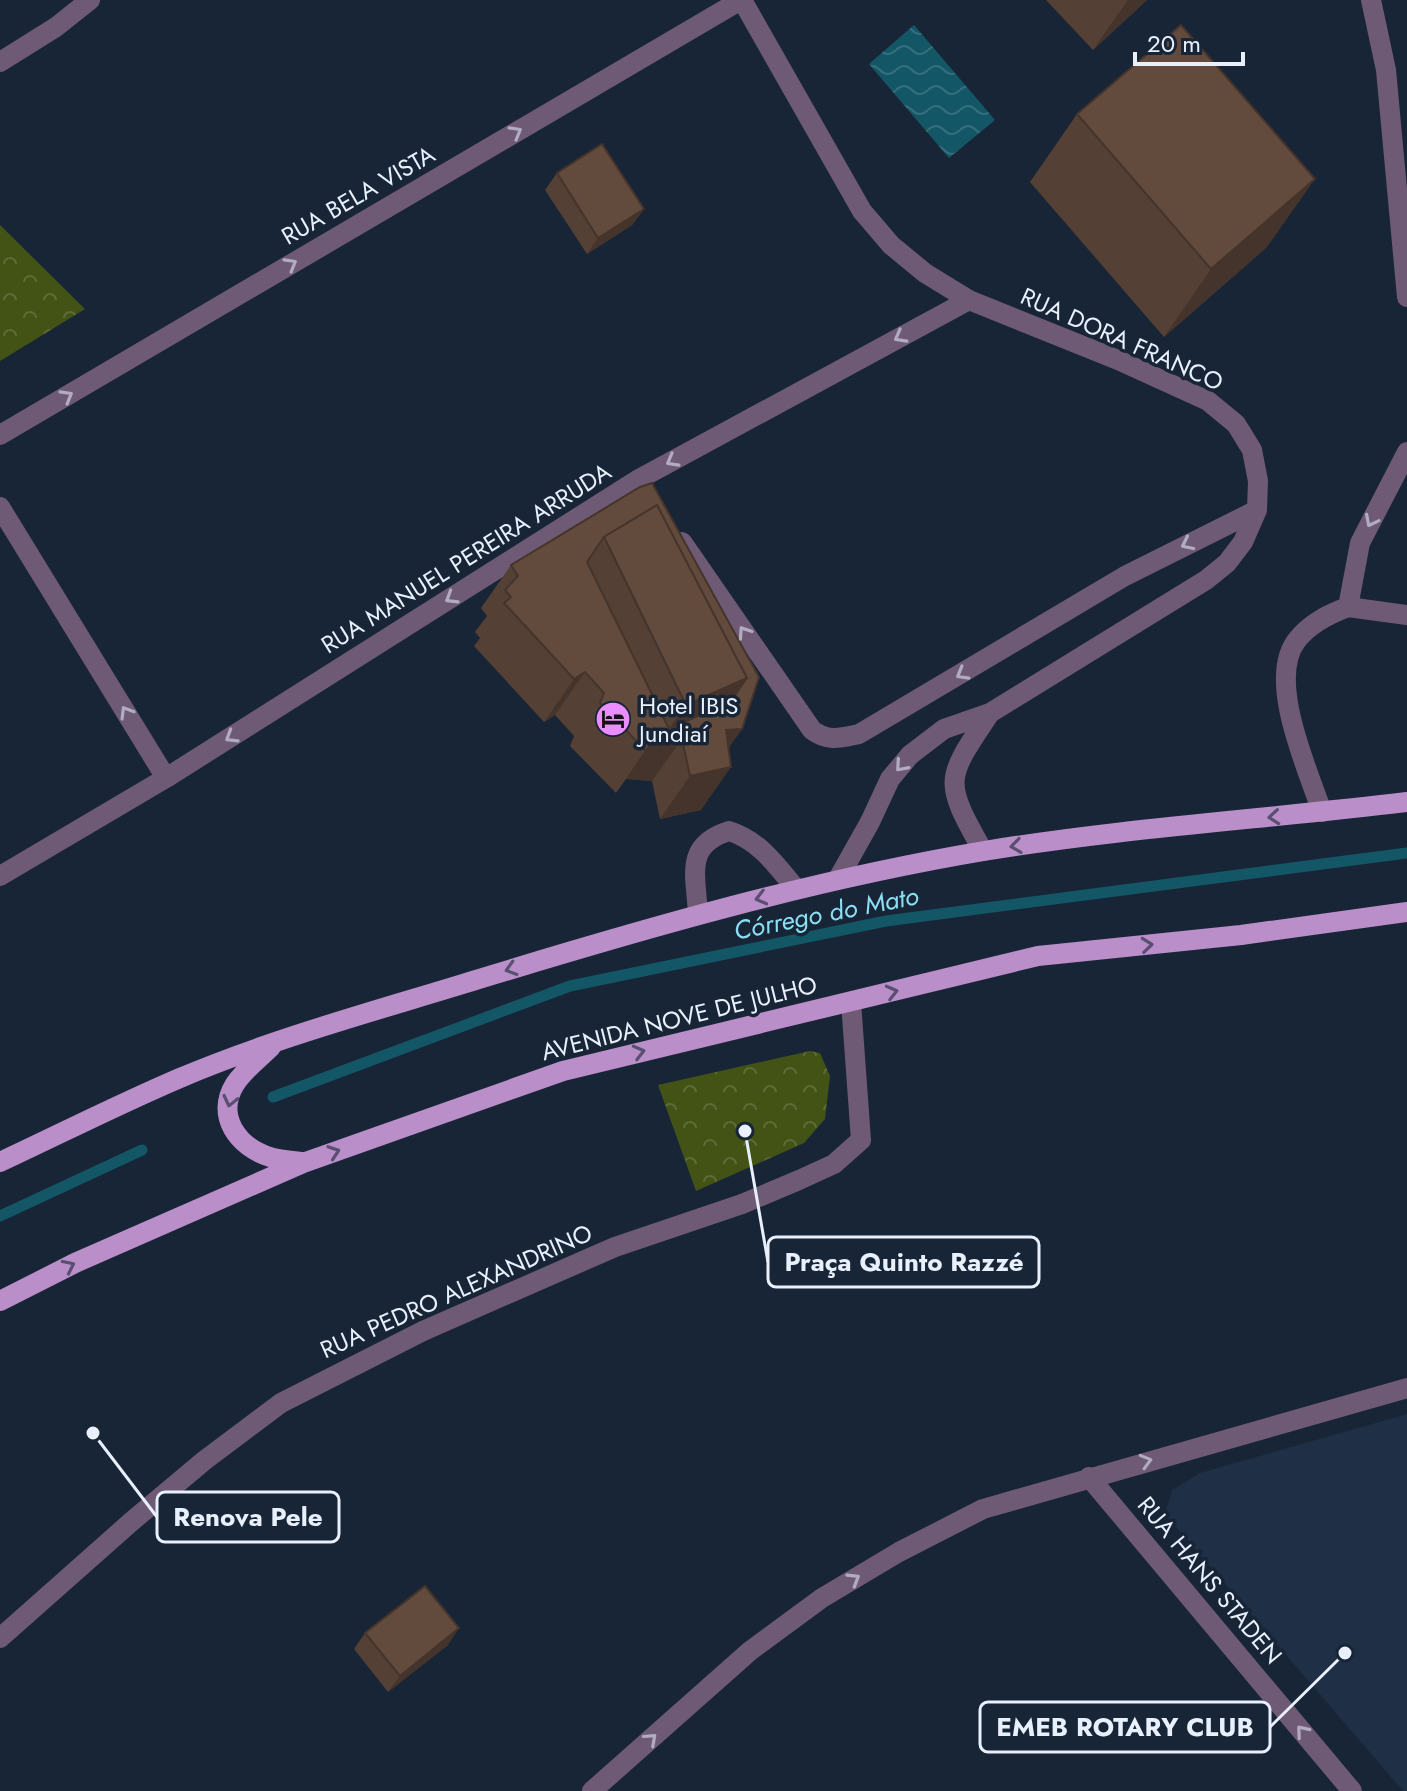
<svg xmlns="http://www.w3.org/2000/svg" width="1407" height="1791" font-family="Jost,sans-serif">
	<defs>
		<pattern id="park-crowns" width="20" height="18" patternUnits="userSpaceOnUse" patternTransform="scale(2)"><rect width="20" height="18" fill="#425315"/><path d="M2 6a3 3 0 1 1 6 0M12 15a3 3 0 1 1 6 0" fill="none" stroke="#5d6c38"/></pattern>
		<pattern id="water-waves" width="16" height="10" patternUnits="userSpaceOnUse" patternTransform="scale(2)"><rect width="16" height="10" fill="#135766"/><path d="M0 5q4-4 8 0t8 0" fill="none" stroke="#356f7d"/></pattern>
	</defs>
	<rect width="100%" height="100%" fill="#182536"/>
	<path fill="#1e2f46" d="M 1407,1414 L 1407,1791 L 1403,1791 L 1165,1514 L 1172,1490 L 1200,1473 Z"/>
	<path fill="url(#park-crowns)" d="M 0,225 L 85,309 L 0,361 Z
		M 810,1051 L 820,1053 L 830,1076 L 825,1119 L 804,1143 L 696,1191 L 658,1085 Z"/>
	<path fill="url(#water-waves)" d="M 914,25 L 995,120 L 949,158 L 869,64 Z"/>
	<g fill="none" stroke-linecap="round" stroke-linejoin="round">
		<path stroke="#135766" stroke-width="11" d="M 273,1097 L 570,986 L 886,921 L 1407,853
			M 0,1216 L 142,1150"/>
		<path stroke="#6f5a76" stroke-width="20" d="M 742,0 L 862,211 L 891,245 L 925,273 L 969,300 L 1118,360 L 1208,401 L 1236,424 L 1252,450 L 1258,481 L 1257,510 L 1243,542 L 1227,563 L 1206,580 L 990,713 L 944,729 L 910,755 L 890,779 L 870,822 L 838,879
			M 1371,0 L 1386,70 L 1407,297
			M 0,62 L 56,27 L 90,0
			M 0,435 L 741,0
			M 0,507 L 166,778
			M 682,542 L 812,730 C 828,742 840,738 859,734 L 1125,576 L 1257,510
			M 1348,607 L 1407,615
			M 1322,812 C 1308,770 1266,679 1297,640 C 1310,623 1329,614 1348,607 L 1360,543 L 1407,452
			M 983,851 C 943,780 945,780 990,713
			M 0,876 L 166,778 L 639,479 L 969,300
			M 698,914 C 696,875 684,845 729,831 C 759,840 777,866 796,889
			M 1089,1477 L 1352,1791
			M 0,1638 L 131,1522 L 205,1460 L 281,1403 L 423,1331 L 615,1247 L 742,1204 L 799,1180 L 834,1164 L 861,1140 L 851,1002
			M 592,1791 L 750,1651 L 822,1598 L 899,1552 L 983,1509 L 1407,1388"/>
		<path stroke="#ba8ec9" stroke-width="20" d="M 271,1047 C 259,1059 244,1070 235,1084 C 215,1116 238,1147 270,1157 C 280,1160 292,1161 302,1162
			M 0,1162 C 60,1134 119,1104 180,1078 C 277,1037 379,1010 479,979 C 646,928 812,880 984,851 C 1124,828 1266,819 1407,802
			M 0,1301 L 75,1263 L 303,1163 L 563,1071 L 1038,956 L 1241,935 L 1407,912"/>
	</g>
	<path fill="#544034" d="M 1046,0 L 1147,0 L 1093,50 Z
		M 1077,114 L 1267,247 L 1164,337 L 1030,182 Z
		M 557,173 L 644,209 L 632,225 L 587,254 L 545,190 Z
		M 640,487 L 742,729 L 728,748 L 701,810 L 660,819 L 652,781 L 626,779 L 616,793 L 570,746 L 574,736 L 555,715 L 544,722 L 474,646 L 480,638 L 475,632 L 487,616 L 481,608 L 511,565 Z
		M 365,1633 L 448,1645 L 388,1692 L 354,1649 Z"/>
	<path fill="#45342b" d="M 1128,0 L 1147,0 L 1093,50 Z
		M 1315,179 L 1267,247 L 1164,337 L 1211,269 Z
		M 644,209 L 632,225 L 587,254 L 598,238 Z
		M 585,672 L 555,715 L 544,722 L 574,679 Z
		M 747,678 L 700,745 L 682,739 L 652,781 L 626,779 L 654,737 L 663,737 L 686,705 Z
		M 742,729 L 712,771 L 731,767 L 701,810 L 660,819 L 690,776 L 726,730 Z
		M 459,1628 L 448,1645 L 388,1692 L 400,1676 Z"/>
	<path fill="#624b3d" stroke="#45342b" stroke-width="2" fill-rule="evenodd" d="M 1181,25 L 1315,179 L 1211,269 L 1077,114 Z
		M 602,144 L 644,209 L 598,238 L 557,173 Z
		M 652,483 L 759,677 L 742,729 L 726,730 L 731,767 L 690,776 L 682,739 L 654,737 L 646,751 L 600,703 L 604,693 L 585,672 L 574,679 L 504,603 L 511,597 L 505,590 L 518,576 L 511,565 L 640,487 ZM 657,505 L 747,678 L 730,702 L 669,729 L 587,562 L 604,537 Z
		M 657,505 L 747,678 L 686,705 L 604,537 Z
		M 425,1586 L 459,1628 L 400,1676 L 365,1633 Z"/>
	<defs><path id="oneway-chevron" d="M-2-3.5L2.5 0L-2 3.5" fill="none" stroke-width="1.6" stroke-linecap="round" stroke-linejoin="round" transform="scale(2)"/></defs>
	<g stroke="#b1acc0">
		<use href="#oneway-chevron" transform="translate(516 132) rotate(-30)"/>
		<use href="#oneway-chevron" transform="translate(291 264) rotate(-30)"/>
		<use href="#oneway-chevron" transform="translate(900 337) rotate(151)"/>
		<use href="#oneway-chevron" transform="translate(67 396) rotate(-30)"/>
		<use href="#oneway-chevron" transform="translate(672 461) rotate(151)"/>
		<use href="#oneway-chevron" transform="translate(1371 521) rotate(117)"/>
		<use href="#oneway-chevron" transform="translate(1187 544) rotate(154)"/>
		<use href="#oneway-chevron" transform="translate(451 598) rotate(148)"/>
		<use href="#oneway-chevron" transform="translate(744 632) rotate(-124)"/>
		<use href="#oneway-chevron" transform="translate(962 674) rotate(150)"/>
		<use href="#oneway-chevron" transform="translate(126 712) rotate(-121)"/>
		<use href="#oneway-chevron" transform="translate(231 737) rotate(148)"/>
		<use href="#oneway-chevron" transform="translate(901 766) rotate(131)"/>
		<use href="#oneway-chevron" transform="translate(1146 1461) rotate(-16)"/>
		<use href="#oneway-chevron" transform="translate(854 1579) rotate(-31)"/>
		<use href="#oneway-chevron" transform="translate(1302 1731) rotate(-130)"/>
		<use href="#oneway-chevron" transform="translate(651 1739) rotate(-42)"/>
	</g>
	<g stroke="#594f71">
		<use href="#oneway-chevron" transform="translate(1274 817) rotate(175)"/>
		<use href="#oneway-chevron" transform="translate(1016 846) rotate(172)"/>
		<use href="#oneway-chevron" transform="translate(761 898) rotate(166)"/>
		<use href="#oneway-chevron" transform="translate(1147 945) rotate(-6)"/>
		<use href="#oneway-chevron" transform="translate(511 969) rotate(163)"/>
		<use href="#oneway-chevron" transform="translate(892 992) rotate(-14)"/>
		<use href="#oneway-chevron" transform="translate(639 1052) rotate(-14)"/>
		<use href="#oneway-chevron" transform="translate(230 1101) rotate(103)"/>
		<use href="#oneway-chevron" transform="translate(334 1152) rotate(-19)"/>
		<use href="#oneway-chevron" transform="translate(69 1266) rotate(-26)"/>
	</g>
	<defs>
		<symbol id="hotel-disc" viewBox="-11 -11 22 22"><circle r="9.5" fill="#ea8dfd" stroke="#182536"/><path d="M-6-4.5h1.5V1H6V5H4.5V3h-9V5H-6ZM-4 0a1.8 1.8 0 1 1 3.6 0ZM.5 0V-2.5h3Q6-2.5 6 0Z" fill="#111"/></symbol>
	</defs>
	<g fill-rule="evenodd">
		<use href="#hotel-disc" x="593" y="699" width="40" height="40"/>
	</g>
	<g text-anchor="middle" dominant-baseline="central" stroke-width="7" stroke-linejoin="round" paint-order="stroke">
		<g font-size="24" fill="#e7f0fc" stroke="#182536">
			<text transform="translate(358 195) rotate(-30)">RUA BELA VISTA</text>
			<text transform="translate(1122 339) rotate(24)">RUA DORA FRANCO</text>
			<text transform="translate(466 558) rotate(-32)">RUA MANUEL PEREIRA ARRUDA</text>
			<text transform="translate(679 1018) rotate(-14)">AVENIDA NOVE DE JULHO</text>
			<text transform="translate(456 1291) rotate(-24)">RUA PEDRO ALEXANDRINO</text>
			<text transform="translate(1210 1580) rotate(50)">RUA HANS STADEN</text>
		</g>
		<g font-size="24" fill="#e7f0fc" stroke="#182536" text-anchor="start">
			<text x="639" y="705">Hotel IBIS<tspan x="639" dy="28">Jundiaí</tspan></text>
		</g>
		<g font-size="26" font-style="italic" fill="#8bdef4" stroke="#182536">
			<text transform="translate(826 913) rotate(-11)">Córrego do Mato</text>
		</g>
	</g>
	<path fill="none" stroke="#e7f0fc" stroke-width="3" d="M745 1131L768 1262M93 1433L157 1517M1345 1653L1270 1727"/>
	<g fill="#e7f0fc" stroke="#182536" stroke-width="3">
		<circle cx="745" cy="1131" r="8"/>
		<circle cx="93" cy="1433" r="8"/>
		<circle cx="1345" cy="1653" r="8"/>
	</g>
	<g fill="#182536" stroke="#e7f0fc" stroke-width="3">
		<rect x="768" y="1237" width="271" height="50" rx="8"/>
		<rect x="157" y="1492" width="182" height="50" rx="8"/>
		<rect x="980" y="1702" width="290" height="50" rx="8"/>
	</g>
	<g font-size="26" text-anchor="middle" font-weight="bold" fill="#e7f0fc">
		<text x="904" y="1271">Praça Quinto Razzé</text>
		<text x="248" y="1526">Renova Pele</text>
		<text x="1125" y="1736">EMEB ROTARY CLUB</text>
	</g>
	<path d="M1135 52v12h108v-12" fill="none" stroke="#e7f0fc" stroke-width="4"/>
	<text x="1147" y="52" font-size="24" fill="#e7f0fc" stroke="#182536" stroke-width="6" paint-order="stroke">20 m</text>
</svg>
